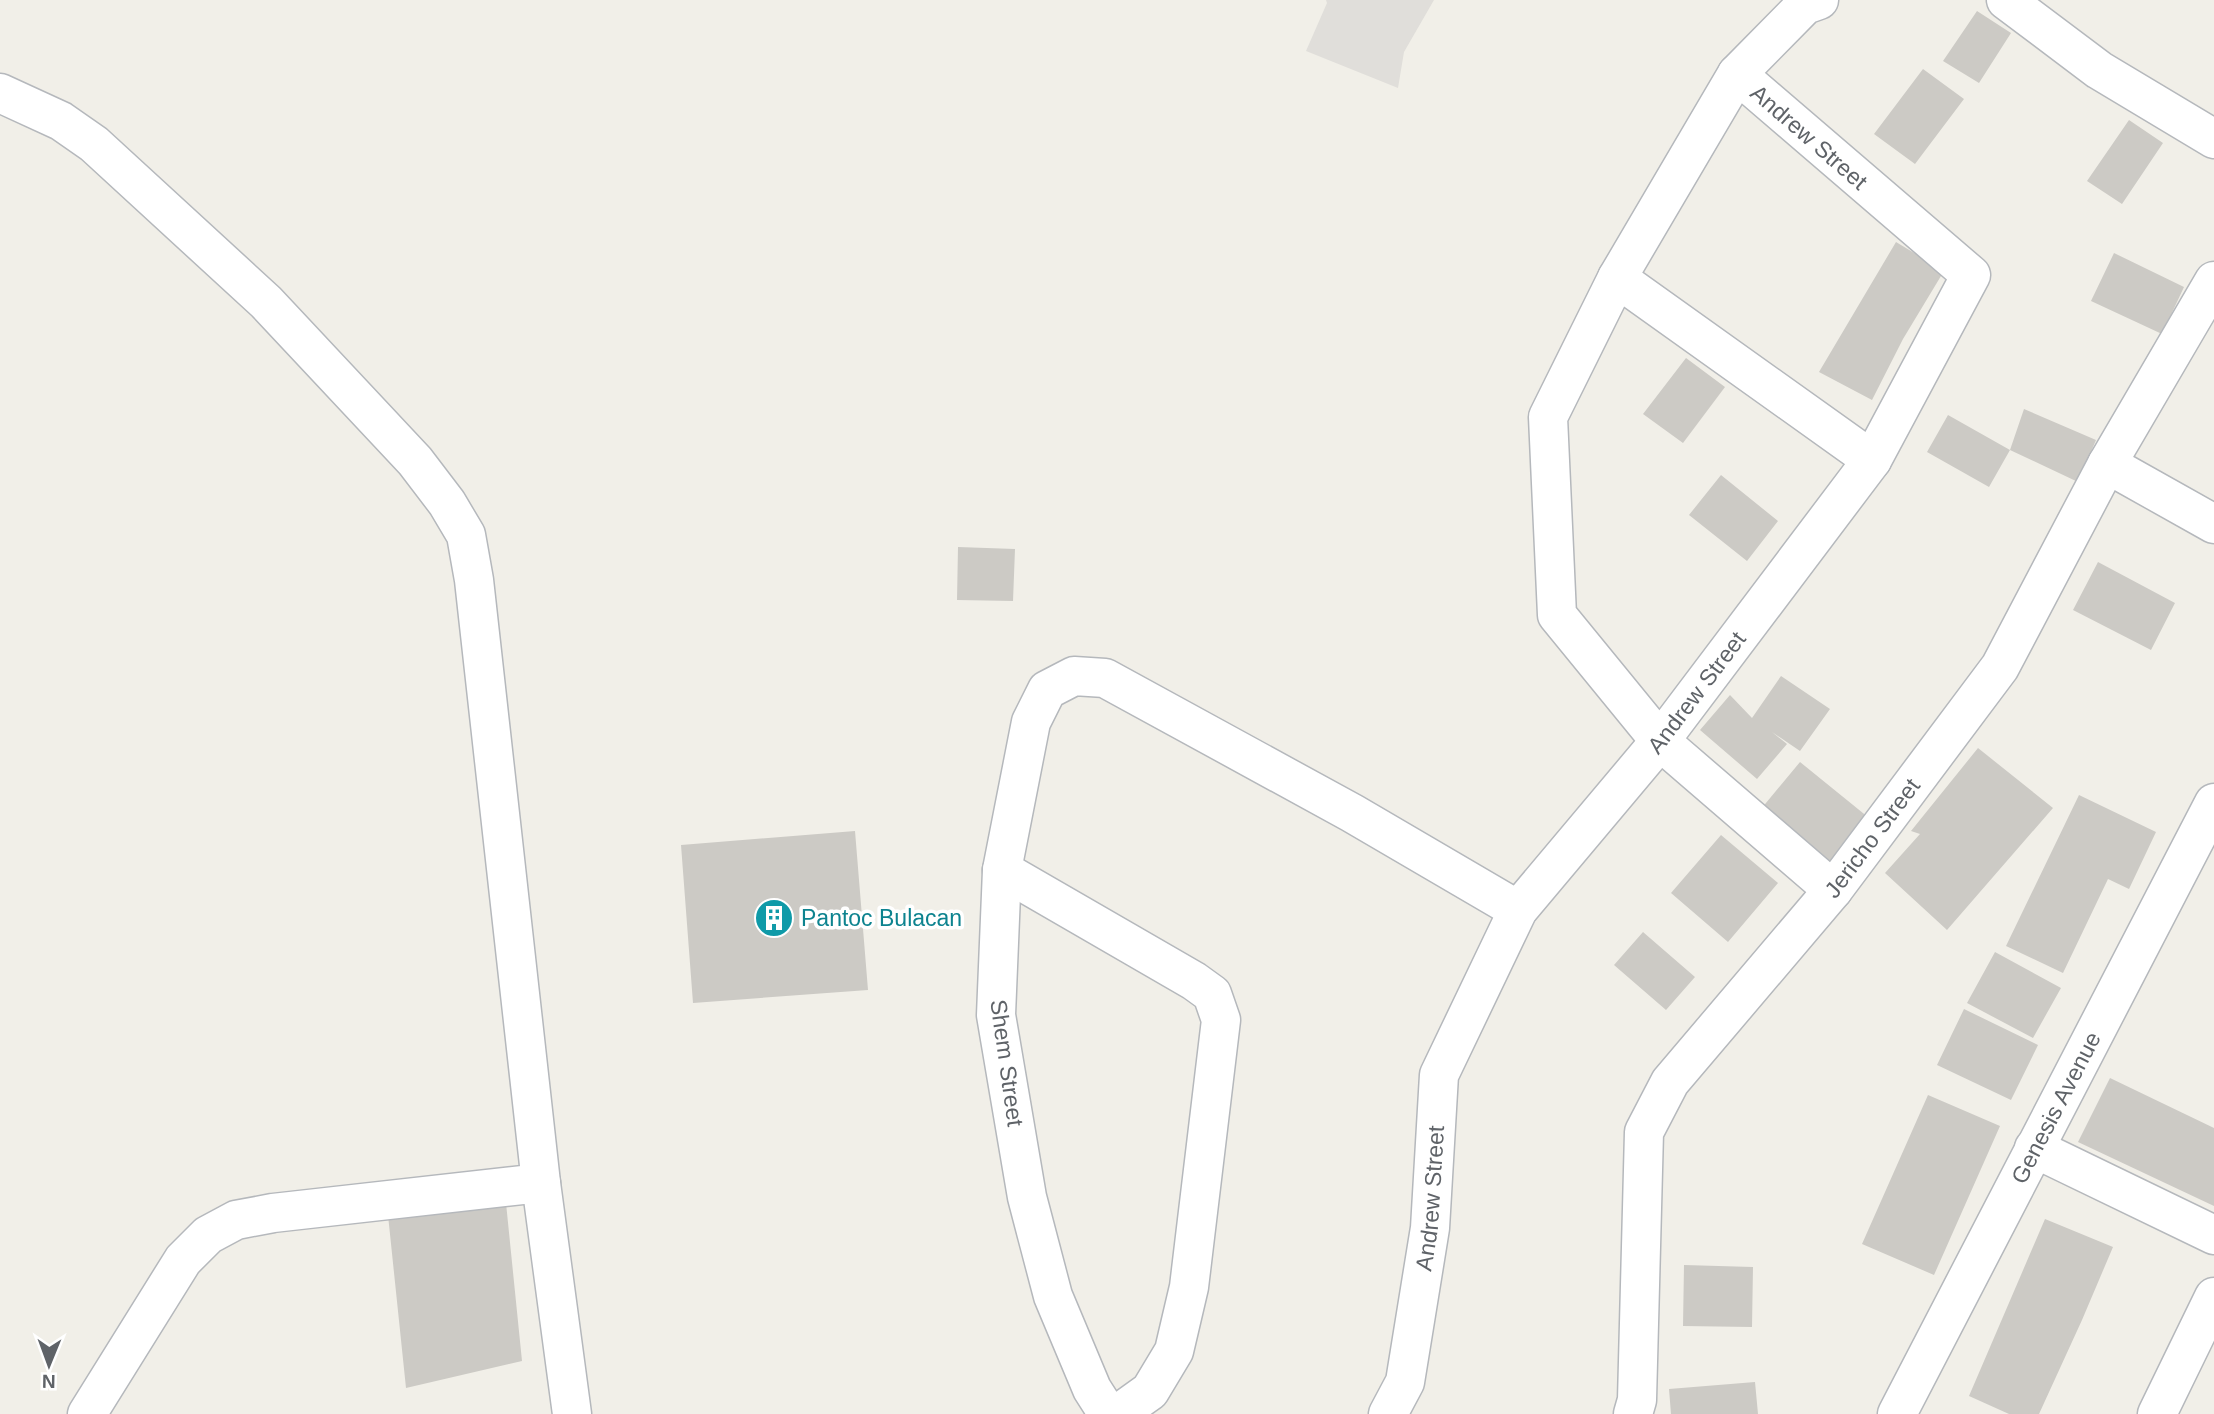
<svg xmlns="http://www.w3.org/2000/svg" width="2214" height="1414" font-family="Arial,sans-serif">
	<rect width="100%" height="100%" fill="#f1efe8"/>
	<path fill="#e0deda" d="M 1326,0 L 1434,0 L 1404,52 L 1398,88 L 1306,51 L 1327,3 Z"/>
	<path fill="#cccac5" d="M 1977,11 L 2011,33 L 1979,83 L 1943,61 Z
		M 1923,69 L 1964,99 L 1915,164 L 1874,134 Z
		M 2129,120 L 2163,143 L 2122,204 L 2087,181 Z
		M 1896,242 L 1944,271 L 1903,339 L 1872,400 L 1819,372 Z
		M 2114,253 L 2184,287 L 2162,334 L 2091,301 Z
		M 1686,358 L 1725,387 L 1683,443 L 1643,414 Z
		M 2024,409 L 2096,440 L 2078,482 L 2010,450 Z
		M 1948,415 L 2010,450 L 1989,487 L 1927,452 Z
		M 1721,475 L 1778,521 L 1747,561 L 1689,515 Z
		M 958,547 L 1015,549 L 1013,601 L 957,600 Z
		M 2098,562 L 2175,603 L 2151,650 L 2073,610 Z
		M 1781,676 L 1830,709 L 1800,751 L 1772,732 L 1787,744 L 1757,779 L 1700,730 L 1730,695 L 1752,718 Z
		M 1978,748 L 2053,808 L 1947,930 L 1885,873 L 1920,834 L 1911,831 Z
		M 1800,762 L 1874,822 L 1835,869 L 1761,809 Z
		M 2079,795 L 2156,832 L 2129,889 L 2108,879 L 2063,973 L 2006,946 Z
		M 855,831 L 868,990 L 693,1003 L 681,845 Z
		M 1721,835 L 1778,883 L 1728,942 L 1671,893 Z
		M 1643,932 L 1695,977 L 1666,1010 L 1614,965 Z
		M 1995,952 L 2061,988 L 2033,1038 L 1967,1003 Z
		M 1964,1009 L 2038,1045 L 2011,1100 L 1937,1065 Z
		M 2110,1078 L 2214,1128 L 2214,1206 L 2078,1142 Z
		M 1928,1095 L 2000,1126 L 1934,1275 L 1862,1244 Z
		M 506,1203 L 522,1361 L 406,1388 L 388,1215 Z
		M 2045,1219 L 2113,1247 L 2082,1320 L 2039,1414 L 2009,1414 L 1969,1396 Z
		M 1684,1265 L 1753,1267 L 1752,1327 L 1683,1326 Z
		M 1755,1382 L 1758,1414 L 1671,1414 L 1669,1389 Z"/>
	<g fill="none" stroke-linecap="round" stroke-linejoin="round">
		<defs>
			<g id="minor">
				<path d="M 1819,0 L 1805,5 L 1737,74 L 1617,278 L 1548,417 L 1557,615 L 1660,741 L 1833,890"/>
				<path d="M 2006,0 L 2099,70 L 2214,139"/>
				<path d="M 0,93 L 61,121 L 94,144 L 266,302 L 415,461 L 447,503 L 466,535 L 474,580 L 541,1183 L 572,1414"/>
				<path d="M 1617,278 L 1872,460"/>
				<path d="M 2107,464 L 2214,524"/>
				<path d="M 1002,870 L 1194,981 L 1212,994 L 1221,1020 L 1189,1287 L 1174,1351 L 1150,1391 L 1118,1414"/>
				<path d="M 2034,1148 L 2214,1235"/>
				<path d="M 87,1414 L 183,1260 L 208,1235 L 236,1220 L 273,1213 L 541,1183"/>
				<path d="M 1108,1414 L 1092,1389 L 1053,1296 L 1027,1197 L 996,1015 L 1002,870 L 1031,722 L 1047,690 L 1074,676 L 1105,678 L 1352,813 L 1518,910"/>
				<path id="s1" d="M 1388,1414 L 1405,1382 L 1430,1228 L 1439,1075 L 1518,910 L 1660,741 L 1872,460 L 1971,275 L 1737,74"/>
				<path id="s2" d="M 1633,1414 L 1637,1400 L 1644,1132 L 1670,1082 L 1833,890 L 2000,667 L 2107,464 L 2214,281"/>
				<path id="s3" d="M 1897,1414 L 2214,803"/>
				<path d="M 2157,1414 L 2214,1297"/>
			</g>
		</defs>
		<use href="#minor" stroke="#b5b8bc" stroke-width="41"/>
		<use href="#minor" stroke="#fff" stroke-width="38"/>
	</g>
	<defs>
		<symbol id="building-disc" viewBox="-11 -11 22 22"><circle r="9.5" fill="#0f9aa8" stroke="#fff"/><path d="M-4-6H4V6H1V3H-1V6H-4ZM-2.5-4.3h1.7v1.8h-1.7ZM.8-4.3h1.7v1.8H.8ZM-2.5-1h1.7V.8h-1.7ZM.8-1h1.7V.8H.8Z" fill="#fff"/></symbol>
	</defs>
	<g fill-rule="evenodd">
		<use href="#building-disc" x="752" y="896" width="44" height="44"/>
	</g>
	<g text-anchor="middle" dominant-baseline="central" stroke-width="7" stroke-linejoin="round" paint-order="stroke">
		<g font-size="23" fill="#5f6368" stroke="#fff">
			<text transform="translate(1809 137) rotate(41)">Andrew Street</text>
			<text stroke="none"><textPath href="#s1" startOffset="810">Andrew Street</textPath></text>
			<text stroke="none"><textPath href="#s2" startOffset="656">Jericho Street</textPath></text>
			<text transform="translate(1007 1063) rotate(82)">Shem Street</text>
			<text stroke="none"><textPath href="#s3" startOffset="345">Genesis Avenue</textPath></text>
			<text stroke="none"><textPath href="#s1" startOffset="222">Andrew Street</textPath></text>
		</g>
		<g font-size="23" fill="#0d838f" stroke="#fff" text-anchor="start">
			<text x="801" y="918">Pantoc Bulacan</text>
		</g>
	</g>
	<g transform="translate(49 1365) rotate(181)" stroke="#ffffff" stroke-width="5" paint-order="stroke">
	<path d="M0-5L12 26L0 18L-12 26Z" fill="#5f6368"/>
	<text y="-10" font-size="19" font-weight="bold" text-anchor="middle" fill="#5f6368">N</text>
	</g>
</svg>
